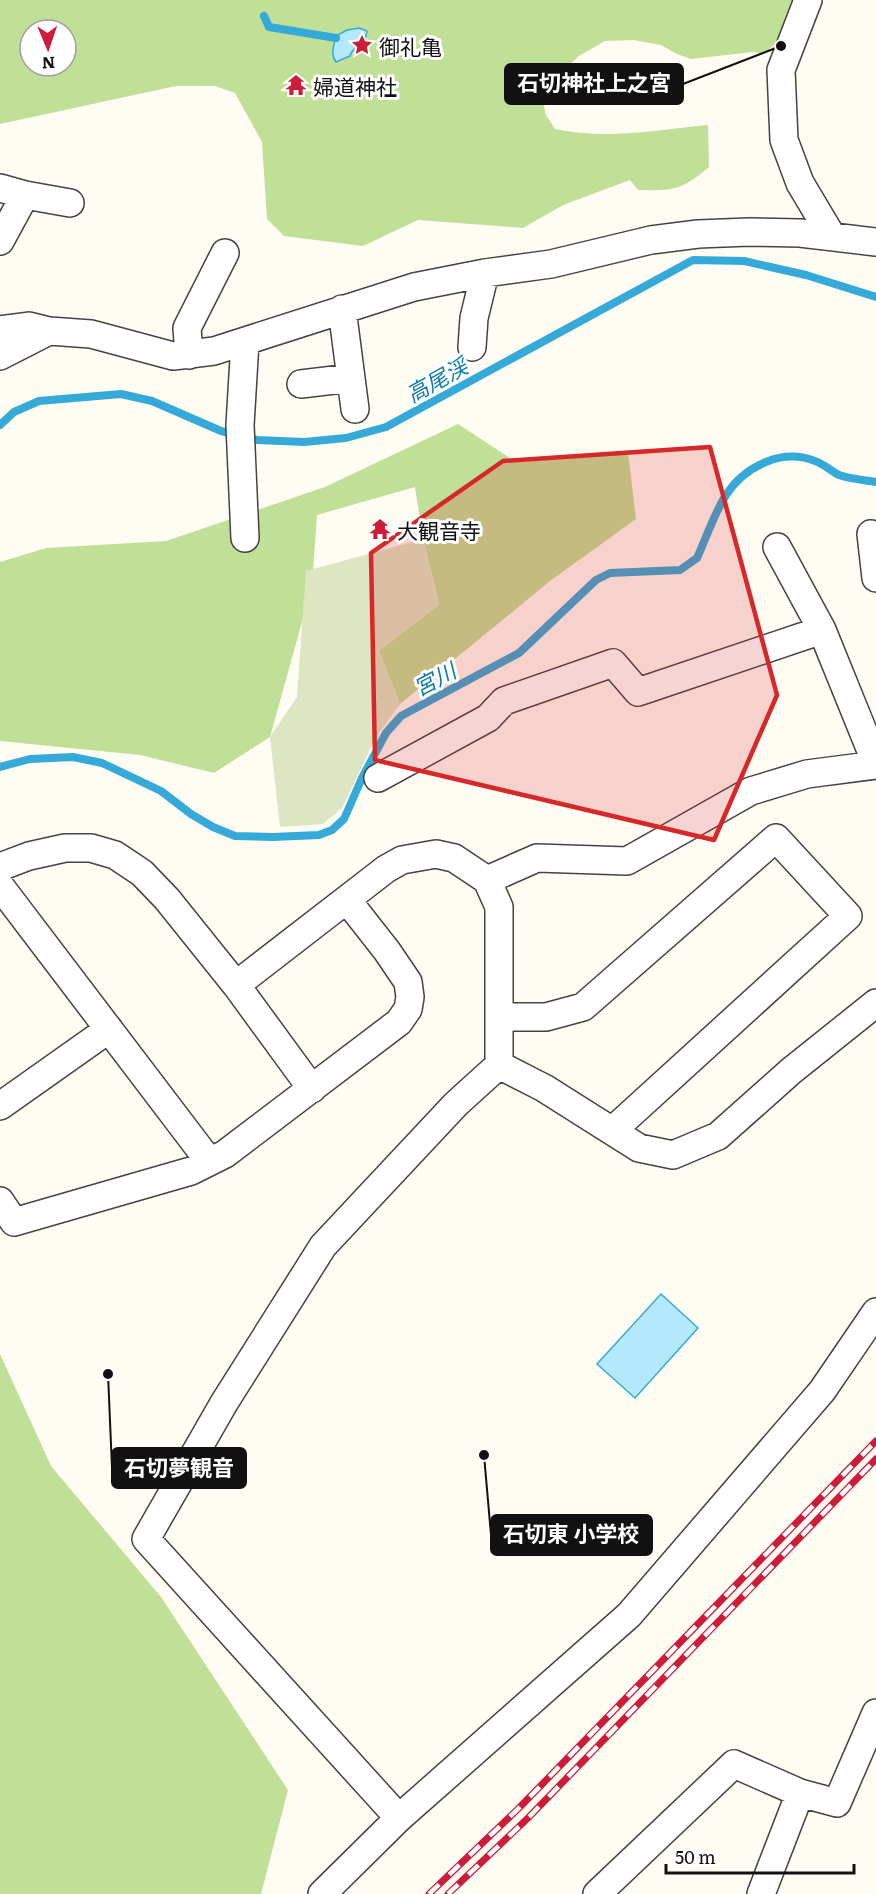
<svg xmlns="http://www.w3.org/2000/svg" width="876" height="1894" font-family="Literata,'Noto Sans JP',serif">
	<rect width="100%" height="100%" fill="#fffcf4"/>
	<path fill="#c1e097" fill-rule="evenodd" d="M 0,0 L 799,0 L 787,33 L 764,54 L 753,52 L 691,59 L 677,54 L 661,45 L 633,40 L 605,41 L 579,56 L 548,84 L 542,98 L 546,115 L 555,129 C 605,140 657,130 708,125 L 709,167 C 682,190 674,191 638,190 L 630,180 L 563,205 L 523,228 L 418,220 L 363,246 L 284,236 L 267,219 L 262,142 L 235,93 L 215,86 L 176,86 L 0,124 ZM 30,30 L 66,30 L 66,66 L 30,66 Z
		M 458,424 L 516,462 L 628,452 L 636,519 L 550,581 L 400,704 L 379,651 L 439,604 L 423,539 L 415,487 L 317,515 L 312,586 L 270,737 L 214,773 L 140,755 L 0,741 L 0,562 L 46,548 L 166,541 L 325,487 Z
		M 0,1354 L 51,1466 L 161,1597 L 288,1790 L 261,1894 L 0,1894 Z"/>
	<path fill="#dde5c2" d="M 423,539 L 439,605 L 379,651 L 400,704 L 376,737 L 342,808 L 323,824 L 280,827 L 270,737 L 297,697 L 306,571 Z"/>
	<path fill="#b4e9fb" stroke="#35aad8" stroke-width="1.5" d="M 359,28 L 367,31 C 366,44 353,45 350,56 L 336,62 C 330,54 334,45 336,36 L 347,30 Z
		M 661,1294 L 698,1328 L 635,1398 L 597,1364 Z"/>
	<g fill="none" stroke-linecap="round" stroke-linejoin="round">
		<path stroke="#35aad8" stroke-width="8" d="M 264,16 L 269,27 L 336,38
			M 0,425 L 14,412 L 39,401 L 121,394 L 152,401 L 221,431 L 257,440 L 304,442 L 346,438 L 386,427 L 693,260 L 744,261 L 806,275 L 876,297
			M 0,767 L 30,759 L 73,757 L 102,763 L 161,791 L 191,814 L 213,827 L 235,836 L 273,837 L 319,835 L 332,830 L 344,819 L 362,778 L 386,733 L 401,716 L 519,653 L 596,580 L 610,573 L 680,570 L 697,558 C 706,538 714,514 726,495 C 745,466 782,448 815,461 C 824,464 831,471 839,475 C 850,479 864,480 876,482"/>
		<defs>
			<path id="minor" d="M 808,0 L 781,70 L 784,140 L 800,183 L 831,235
				M 0,188 L 25,195 L 70,203
				M 0,241 L 25,195
				M 342,309 L 355,409
				M 0,330 L 29,326 L 49,331 L 91,334 L 173,356 L 214,351 L 414,287 L 485,273 L 551,264 L 651,240 L 698,234 L 749,232 L 800,233 L 876,242
				M 472,347 L 474,318 L 485,273
				M 189,355 L 187,328 L 225,253
				M 0,356 L 49,331
				M 301,384 L 351,378
				M 871,534 L 876,578
				M 245,538 L 240,425 L 245,342
				M 777,547 L 822,630 L 876,763
				M 378,778 L 488,718 L 504,701 L 613,663 L 638,692 L 822,630
				M 0,867 L 29,856 L 65,848 L 91,848 L 115,855 L 142,873 L 167,899 L 236,985 L 386,869 L 402,860 L 436,854 L 454,858 L 487,880 L 499,907 L 499,1065
				M 487,880 L 537,858 L 627,861 L 751,791 L 807,774 L 876,765
				M 0,886 L 209,1161
				M 236,985 L 312,1089
				M 499,1017 L 546,1017 L 583,1007 L 776,838 L 848,916 L 612,1131
				M 0,1106 L 109,1029
				M 0,1201 L 14,1222 L 191,1171 L 225,1154 L 399,1022 L 408,1009 L 410,997 L 408,982 L 387,951 L 347,900
				M 399,1818 L 146,1539 L 224,1403 L 323,1246 L 456,1104 L 499,1065 L 544,1088 L 639,1148 L 673,1155 L 718,1136 L 791,1071 L 876,1003
				M 322,1894 L 399,1818 L 629,1615 L 822,1391 L 876,1312
				M 597,1894 L 734,1764 L 800,1793 L 837,1803 L 876,1713
				M 761,1894 L 800,1793"/>
		</defs>
		<use href="#minor" stroke="#444" stroke-width="30"/>
		<use href="#minor" stroke="#fff" stroke-width="27"/>
		<defs>
			<path id="rail" d="M 429,1894 L 518,1809 L 876,1441
				M 448,1894 L 528,1818 L 876,1459"/>
		</defs>
		<use href="#rail" stroke="#cd1c39" stroke-width="7"/>
		<use href="#rail" stroke="#fff" stroke-width="4.5" stroke-dasharray="14" stroke-linecap="butt"/>
	</g>
	<path fill="#d62828" fill-opacity="0.2" stroke="#d62828" stroke-width="4.5" stroke-linejoin="round" d="M 710,447 L 777,695 L 714,840 L 375,760 L 371,553 L 503,461 Z"/>
	<defs>
		<symbol id="sight-bare" viewBox="-9 -9 18 18"><path d="M0-6L1.8-2.2L6-1.7L2.9 1.2L3.7 5.4L0 3.3L-3.7 5.4L-2.9 1.2L-6-1.7L-1.8-2.2Z" fill="#cd1c39" stroke="#fff" stroke-width="2.5" paint-order="stroke"/></symbol>
		<symbol id="temple-bare" viewBox="-9 -9 18 18"><path d="M0-6L5-2H3V0L6.5 2.5H4V6H1.5V3h-3V6H-4V2.5H-6.5L-3 0V-2H-5Z" fill="#cd1c39" stroke="#fff" stroke-width="2.5" paint-order="stroke"/></symbol>
	</defs>
	<g fill-rule="evenodd">
		<use href="#sight-bare" x="347" y="30" width="30" height="30"/>
		<use href="#temple-bare" x="281" y="70" width="30" height="30"/>
		<use href="#temple-bare" x="365" y="514" width="30" height="30"/>
	</g>
	<g text-anchor="middle" dominant-baseline="central" stroke-width="6" stroke-linejoin="round" paint-order="stroke">
		<g font-size="21" fill="#111" stroke="#fff" text-anchor="start">
			<text x="379" y="45">御礼亀</text>
			<text x="313" y="85">婦道神社</text>
			<text x="397" y="529">大観音寺</text>
		</g>
		<g font-size="22" font-style="italic" fill="#0e7bae" stroke="#fff">
			<text transform="translate(436 379) rotate(-29)">高尾渓</text>
			<text transform="translate(434 678) rotate(-28)">宮川</text>
		</g>
	</g>
	<path fill="none" stroke="#111" stroke-width="2" d="M781 46L683 84M108 1374L112 1468M484 1455L491 1535"/>
	<g fill="#111" stroke="#fff" stroke-width="2">
		<circle cx="781" cy="46" r="6"/>
		<circle cx="108" cy="1374" r="6"/>
		<circle cx="484" cy="1455" r="6"/>
	</g>
	<g fill="#111" stroke="#111" stroke-width="2">
		<rect x="505" y="64" width="178" height="40" rx="6"/>
		<rect x="112" y="1448" width="134" height="40" rx="6"/>
		<rect x="491" y="1515" width="161" height="40" rx="6"/>
	</g>
	<g font-size="22" text-anchor="middle" font-weight="bold" fill="#fff">
		<text x="594" y="91">石切神社上之宮</text>
		<text x="179" y="1476">石切夢観音</text>
		<text x="571" y="1542">石切東 小学校</text>
	</g>
	<g transform="translate(48 48) rotate(178)"><circle r="28" fill="#ffffff" stroke="#a0a0a0" stroke-width="1.5"/>
	<path d="M0-4.5L10 22L0 15L-10 22Z" fill="#cd1c39"/>
	<text y="-9" font-size="16" font-weight="bold" text-anchor="middle" fill="#111111">N</text>
	</g>
	<path d="M666 1864v9h188v-9" fill="none" stroke="#111111" stroke-width="3"/>
	<text x="675" y="1864" font-size="18" fill="#111111" stroke="#ffffff" stroke-width="4.5" paint-order="stroke">50 m</text>
</svg>
